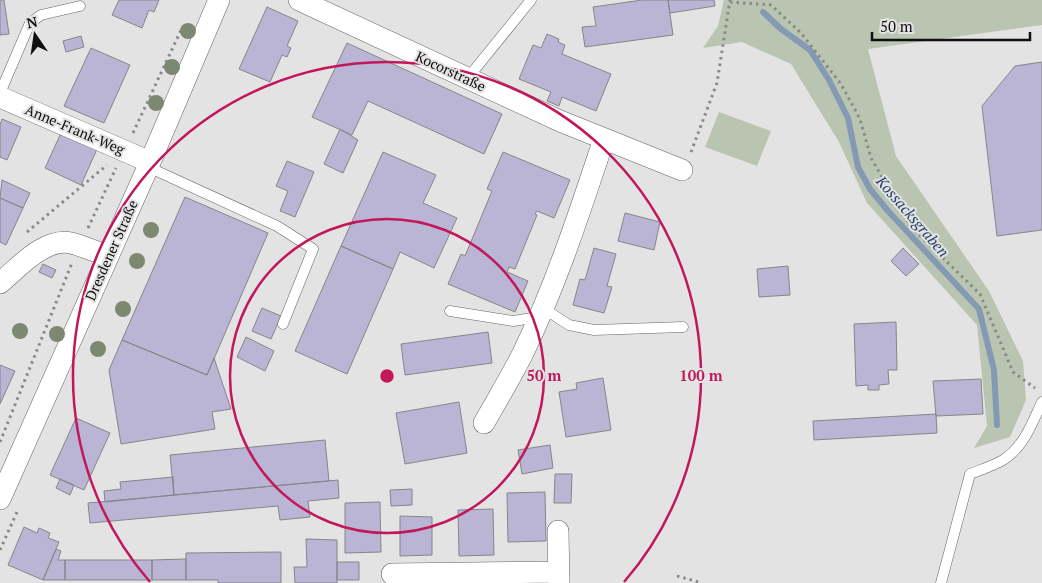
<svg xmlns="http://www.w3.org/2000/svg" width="1042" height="583" font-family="'PT Serif',serif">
	<rect width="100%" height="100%" fill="#e3e3e4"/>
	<path fill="#b9c5b0" d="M 724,0 L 1042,0 L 1042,25 L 868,49 L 896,156 L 989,291 L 1023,361 L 1026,400 L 1010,437 L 974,448 L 987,426 L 977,325 L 867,203 L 839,142 L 791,64 L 742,42 L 703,48 L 718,26 Z
		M 719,112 L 771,131 L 757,166 L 705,147 Z"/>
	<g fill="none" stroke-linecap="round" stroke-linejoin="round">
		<path stroke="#8499b4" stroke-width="6" d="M 763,12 L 781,29 L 810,50 L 829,80 L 848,118 L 858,167 L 870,189 L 888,211 L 979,309 L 994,370 L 997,425"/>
	</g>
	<path fill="#bab4d5" stroke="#868687" d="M 0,0 L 4,0 L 9,34 L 0,35 Z
		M 119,0 L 159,0 L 154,12 L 149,10 L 142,28 L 112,15 Z
		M 642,0 L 668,0 L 673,35 L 585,47 L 582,27 L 596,26 L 593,7 Z
		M 668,0 L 714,0 L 715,6 L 670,13 Z
		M 267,7 L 298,21 L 287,46 L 291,48 L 287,57 L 282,55 L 270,82 L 239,69 Z
		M 547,34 L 559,39 L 558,42 L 565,45 L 562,54 L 611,74 L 596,111 L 562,97 L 559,106 L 547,101 L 551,92 L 519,79 L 533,45 L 541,48 Z
		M 81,36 L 84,47 L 66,52 L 63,41 Z
		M 347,43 L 502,114 L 484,154 L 368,101 L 352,135 L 312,117 Z
		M 91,48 L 130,65 L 104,123 L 64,106 Z
		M 1042,62 L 1042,230 L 997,236 L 982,106 L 1015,66 Z
		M 2,119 L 21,127 L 7,160 L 0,157 L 0,125 Z
		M 340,129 L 358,140 L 343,173 L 324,164 Z
		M 61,133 L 97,149 L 81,185 L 45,168 Z
		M 383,152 L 436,175 L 423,203 L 457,218 L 434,268 L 400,252 L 393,269 L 341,246 Z
		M 503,152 L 570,180 L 554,218 L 537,211 L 535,214 L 537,215 L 515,269 L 509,267 L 507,272 L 528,281 L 515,312 L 448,284 L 461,254 L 465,256 L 492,191 L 487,189 Z
		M 287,161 L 314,172 L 295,217 L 280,211 L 288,191 L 276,186 Z
		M 2,180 L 30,193 L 23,208 L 0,198 Z
		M 185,197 L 268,233 L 207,375 L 122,340 Z
		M 0,198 L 23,208 L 6,245 L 0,242 Z
		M 625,213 L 660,222 L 654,250 L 618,241 Z
		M 341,246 L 393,269 L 347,374 L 295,351 Z
		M 594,248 L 616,254 L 607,286 L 612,287 L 604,313 L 573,305 L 580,279 L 585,280 Z
		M 903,248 L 919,264 L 906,276 L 891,261 Z
		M 43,264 L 56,270 L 52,278 L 39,272 Z
		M 788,266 L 790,295 L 759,297 L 757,269 Z
		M 262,308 L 281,316 L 271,339 L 252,331 Z
		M 896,322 L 897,370 L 888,370 L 889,384 L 879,385 L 879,390 L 868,390 L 868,385 L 856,386 L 854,324 Z
		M 488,332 L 492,363 L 405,375 L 401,344 Z
		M 246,337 L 274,351 L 265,371 L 237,357 Z
		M 122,340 L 207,375 L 214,358 L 231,409 L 212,412 L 215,429 L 121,444 L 109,370 Z
		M 0,365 L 15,371 L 0,404 Z
		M 603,378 L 611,430 L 566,437 L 559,392 L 577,389 L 576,383 Z
		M 981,379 L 983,414 L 936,416 L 933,381 Z
		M 459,402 L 467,453 L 405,464 L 396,413 Z
		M 936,414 L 937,433 L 814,440 L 813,421 Z
		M 76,418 L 110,433 L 84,490 L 50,475 Z
		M 325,440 L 329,481 L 174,495 L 170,455 Z
		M 550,445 L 553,468 L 522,474 L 518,450 Z
		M 555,474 L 572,474 L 571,503 L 554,503 Z
		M 173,477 L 174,495 L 105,502 L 104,491 L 121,489 L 120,482 Z
		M 60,479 L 74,485 L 70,495 L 56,488 Z
		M 338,480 L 339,498 L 308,501 L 310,517 L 280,520 L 278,506 L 90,523 L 88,503 Z
		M 412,489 L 412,505 L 391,506 L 390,490 Z
		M 545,492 L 546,541 L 508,542 L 507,493 Z
		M 380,502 L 381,552 L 345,553 L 345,503 Z
		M 493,509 L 494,555 L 459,556 L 458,510 Z
		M 400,516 L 432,517 L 432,555 L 400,556 Z
		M 24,527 L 37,533 L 39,528 L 50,533 L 48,538 L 59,542 L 43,580 L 8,565 Z
		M 306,539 L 337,540 L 337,583 L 295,583 L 294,567 L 307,567 Z
		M 56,549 L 61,551 L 58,560 L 65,560 L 65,580 L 43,580 Z
		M 281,552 L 281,583 L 218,583 L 218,580 L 186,580 L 186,553 Z
		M 186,559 L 186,580 L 152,580 L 152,560 Z
		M 65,560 L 152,560 L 152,580 L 65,580 Z
		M 337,562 L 359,562 L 359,580 L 337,580 Z"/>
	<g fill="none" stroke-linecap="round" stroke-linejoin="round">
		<defs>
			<path id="lane" d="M 467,79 L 531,0
				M 0,93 L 30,23 L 41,15 L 80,6
				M 148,167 L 277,226 L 313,249 L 283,324
				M 543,308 L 569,325 L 594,330 L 683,327
				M 450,311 L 513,321 L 539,317
				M 941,583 L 970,474 C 980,470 993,466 1003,460 C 1024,447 1032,423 1042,402"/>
			<path id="street" d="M 299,0 L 560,121 L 682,170
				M 0,97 L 150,162
				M 0,283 C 18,268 45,237 71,243 C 83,246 96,252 108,256
				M 484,423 C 497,400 511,377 523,353 C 556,285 580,211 604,139
				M 0,499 L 148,167 L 219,0
				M 558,531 L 559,583
				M 392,574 L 559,572"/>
		</defs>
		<use href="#lane" stroke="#646465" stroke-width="11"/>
		<use href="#street" stroke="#646465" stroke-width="22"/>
		<path stroke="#898989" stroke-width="3" stroke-dasharray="2.5 4" stroke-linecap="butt" d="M 730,2 L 771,5 L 801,33 L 841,84 L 860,119 L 871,158 L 912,228 L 980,294 L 1013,372 L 1035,388
			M 133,133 L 182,28
			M 691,152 L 717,83 L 730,0
			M 88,228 L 116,168
			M 27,232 L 107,165
			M 0,442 L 72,263
			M 0,550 L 17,512
			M 677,576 L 702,583"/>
		<use href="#lane" stroke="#fff" stroke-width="10"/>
		<use href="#street" stroke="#fff" stroke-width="21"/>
	</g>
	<g fill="#7c886f">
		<circle cx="188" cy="31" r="8"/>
		<circle cx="172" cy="67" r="8"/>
		<circle cx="156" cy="103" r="8"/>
		<circle cx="151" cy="230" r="8"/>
		<circle cx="137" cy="261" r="8"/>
		<circle cx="123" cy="309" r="8"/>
		<circle cx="20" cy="331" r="8"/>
		<circle cx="57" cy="334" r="8"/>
		<circle cx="98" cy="349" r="8"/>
	</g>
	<g fill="none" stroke="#c2185b" stroke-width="2.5">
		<circle cx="387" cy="376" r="157"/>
		<path d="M150 582A314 314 0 1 1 624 582"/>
	</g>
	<g text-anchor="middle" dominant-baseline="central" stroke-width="4" stroke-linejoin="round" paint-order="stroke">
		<g font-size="14" fill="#0f0f0f" stroke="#e3e3e4">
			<text transform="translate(451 71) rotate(25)">Kocorstraße</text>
			<text transform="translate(75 129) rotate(23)">Anne-Frank-Weg</text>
			<text transform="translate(111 250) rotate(-66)">Dresdener Straße</text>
		</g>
		<g font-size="15" font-style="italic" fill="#24436a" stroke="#e3e3e4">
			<text transform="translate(913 216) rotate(49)">Kossacksgraben</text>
		</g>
	</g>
	<circle cx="387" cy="376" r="8" fill="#c2185b" stroke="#e3e3e4" stroke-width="2.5"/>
	<g font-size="15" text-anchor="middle" font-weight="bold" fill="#c2185b" stroke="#e3e3e4" stroke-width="4" stroke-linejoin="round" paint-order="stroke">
		<text x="544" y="381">50 m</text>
		<text x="701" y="381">100 m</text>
	</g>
	<g transform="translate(35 35) rotate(347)" stroke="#e3e3e4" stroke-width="4" paint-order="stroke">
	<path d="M0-4L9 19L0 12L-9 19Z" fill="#0f0f0f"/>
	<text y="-8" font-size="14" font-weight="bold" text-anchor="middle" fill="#0f0f0f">N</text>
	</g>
	<path d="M872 32v8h158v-8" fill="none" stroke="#0f0f0f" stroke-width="2.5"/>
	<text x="880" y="32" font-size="15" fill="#0f0f0f" stroke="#e3e3e4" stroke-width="4" paint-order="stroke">50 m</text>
</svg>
